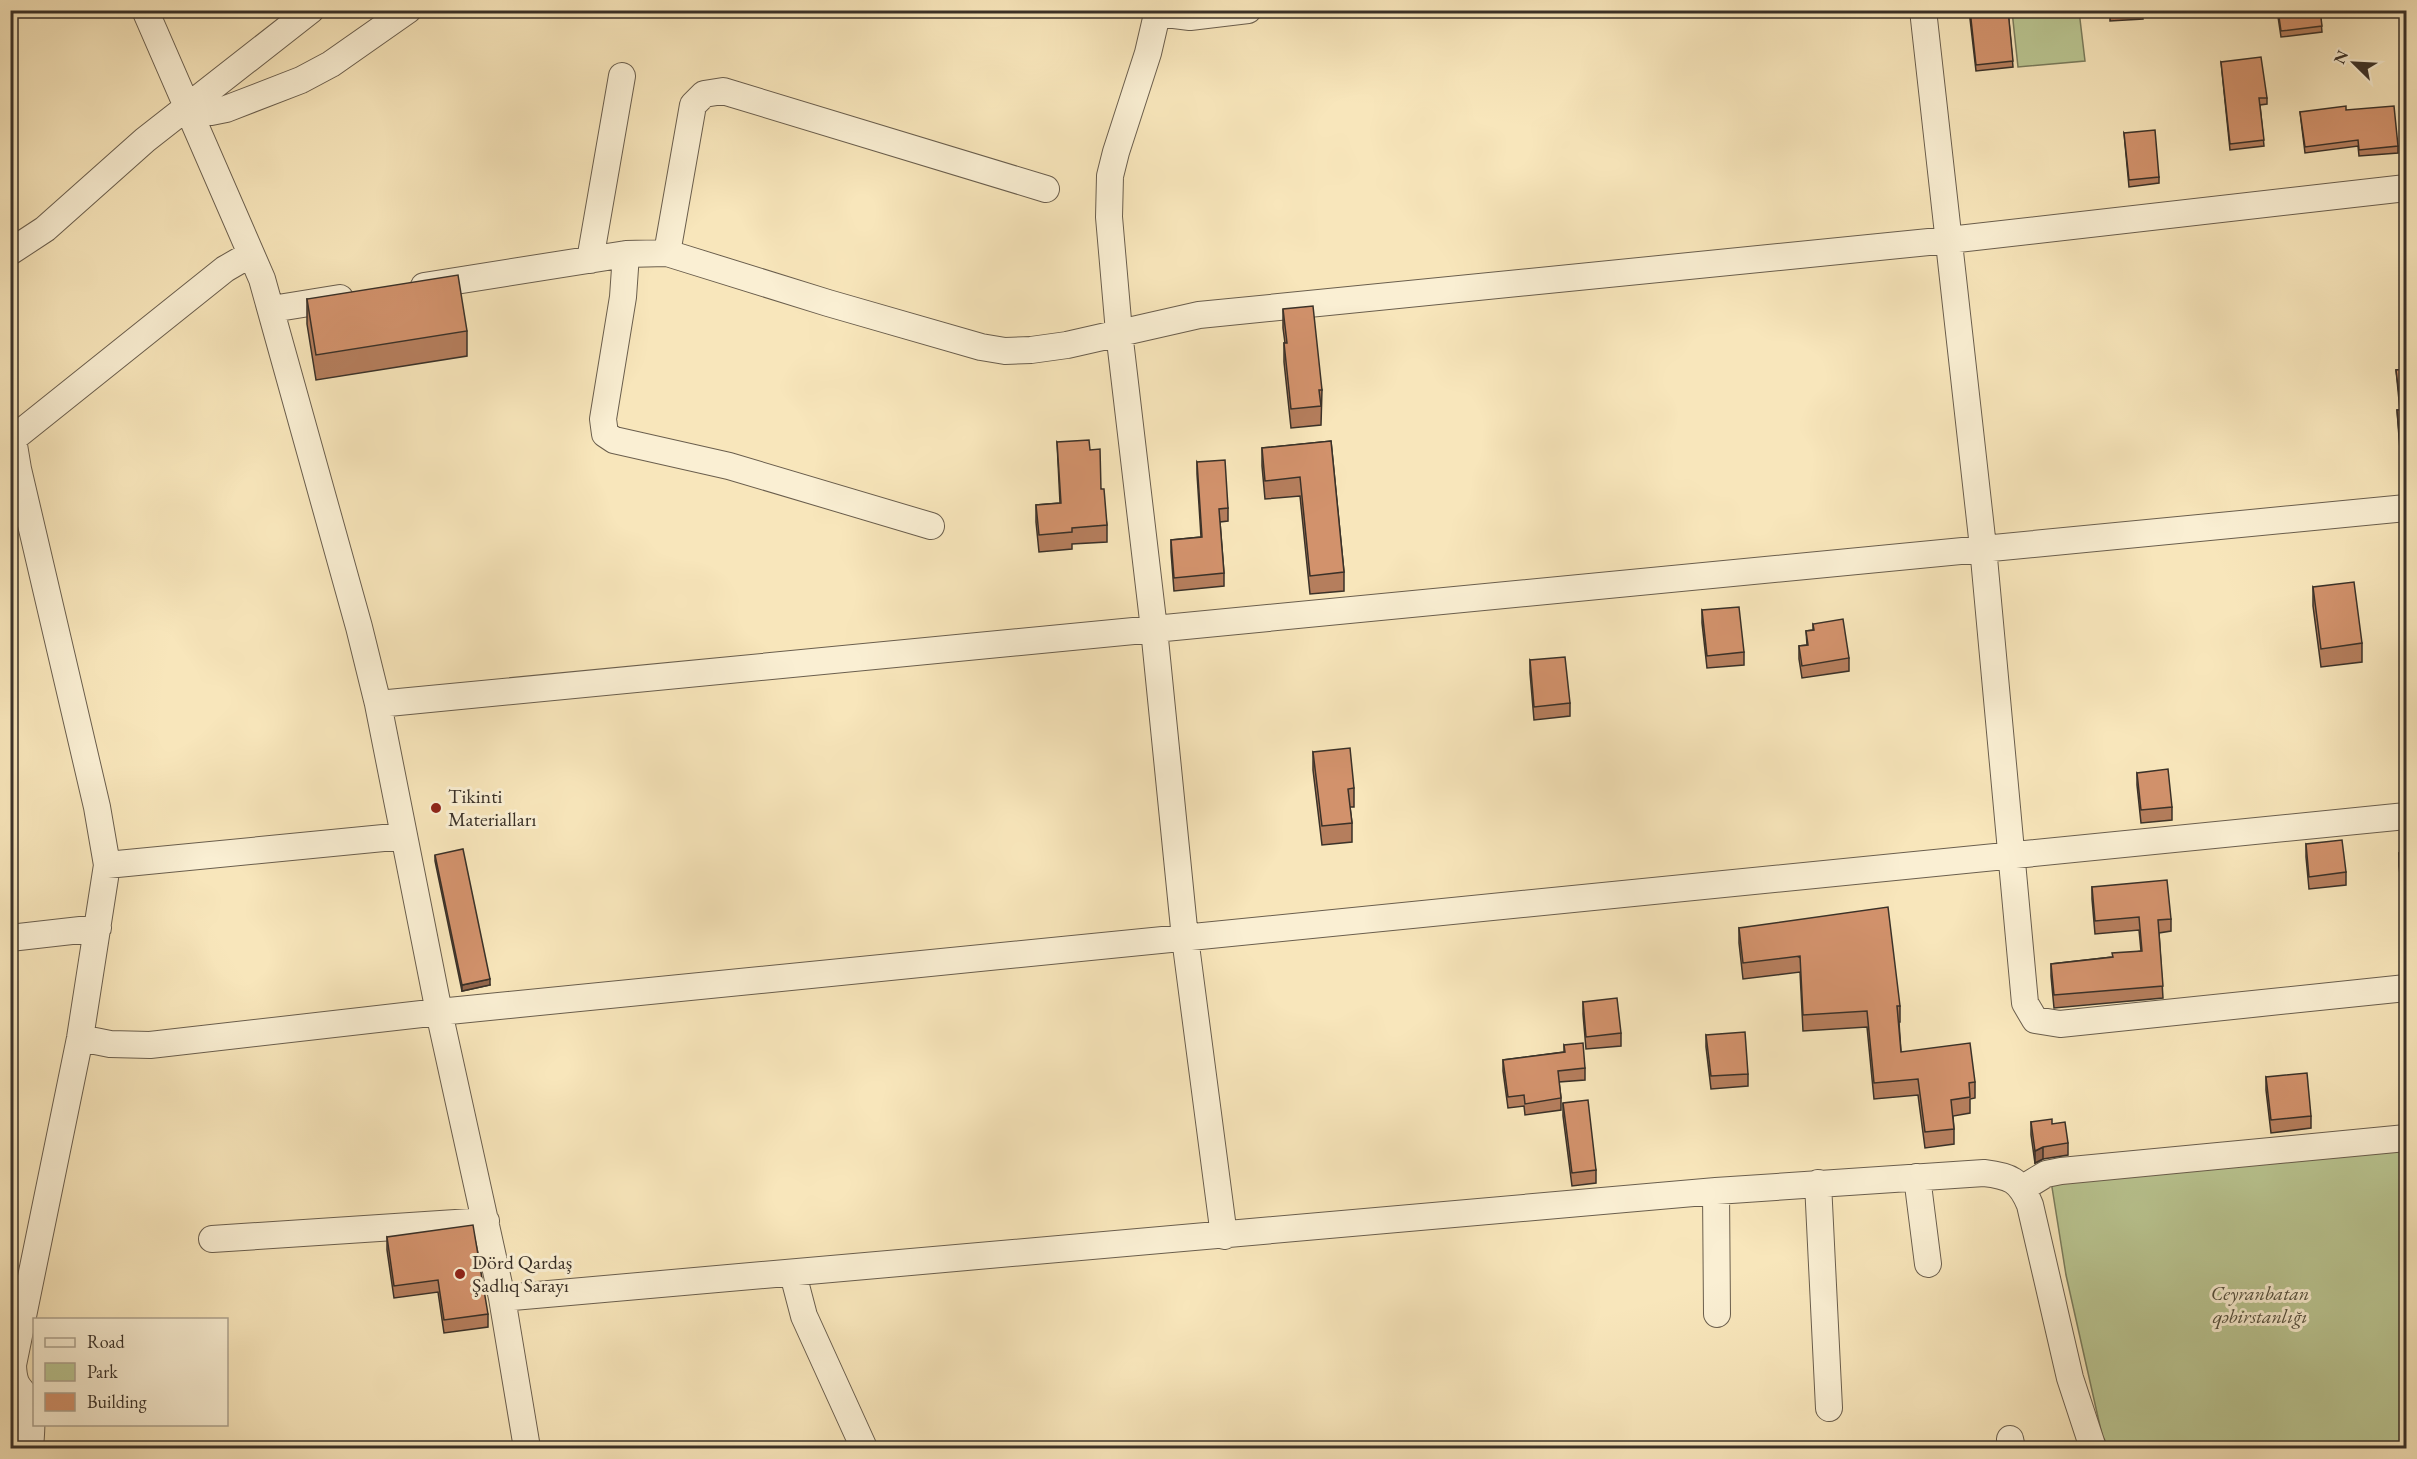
<svg xmlns="http://www.w3.org/2000/svg" width="2417" height="1459" font-family="'EB Garamond',serif">
	<rect width="100%" height="100%" fill="#f8e6bb"/>
	<filter id="stains"><feTurbulence type="fractalNoise" baseFrequency=".00333" numOctaves="4"/><feColorMatrix values="0 0 0 0 .2 0 0 0 0 .09 0 0 0 0 .02 0 0 0 .5 -.17"/></filter>
	<radialGradient id="worn" r=".72"><stop offset=".6" stop-color="#630" stop-opacity="0"/><stop offset="1" stop-color="#630" stop-opacity=".3"/></radialGradient>
	<path fill="#bac692" stroke="#7a7c5d" stroke-width="1.5" d="M 2012,11 L 2079,11 L 2085,61 L 2018,67 Z
		M 2406,1146 L 2406,1448 L 2109,1448 L 2102,1435 L 2066,1275 L 2051,1181 Z"/>
	<g fill="none" stroke-linecap="round" stroke-linejoin="round">
		<defs>
			<path id="minor" d="M 145,10 L 262,279 L 359,627 L 378,704 L 439,1012 L 502,1298 L 527,1448
				M 1158,10 L 1148,53 L 1116,152 L 1110,176 L 1109,217 L 1119,332 L 1154,629 L 1185,938 L 1224,1236
				M 1923,10 L 1983,547 L 2025,1003 L 2035,1020 L 2060,1024 L 2406,988
				M 1158,13 L 1190,17 L 1248,10
				M 188,107 L 211,112 L 226,109 L 301,80 L 331,64 L 408,10
				M 10,252 L 45,229 L 145,140 L 311,10
				M 667,253 L 693,105 L 704,94 L 723,91 L 1046,189
				M 626,254 L 623,297 L 603,419 L 605,434 L 614,440 L 729,466 L 931,526
				M 590,260 L 622,76
				M 424,286 L 626,254 L 667,253 L 828,303 L 981,347 L 1005,351 L 1031,350 L 1067,345 L 1199,315 L 1949,240 L 2406,188
				M 272,309 L 340,298
				M 13,439 L 18,469 L 97,807 L 107,865 L 80,1038 L 13,1365 C 14,1392 23,1386 29,1404 C 33,1419 31,1434 30,1448
				M 10,441 L 225,269 L 251,254
				M 378,704 L 2406,508
				M 107,865 L 404,836
				M 10,938 L 98,928
				M 80,1038 L 110,1044 L 150,1045 L 439,1012 L 2406,816
				M 1917,1177 L 1928,1264
				M 1818,1183 L 1829,1408
				M 2023,1188 L 2046,1174 L 2061,1171 L 2406,1138
				M 1716,1191 L 1717,1314
				M 212,1239 L 486,1221
				M 793,1274 L 804,1316 L 864,1448
				M 502,1298 L 1716,1191 L 1984,1173 C 2010,1176 2020,1180 2030,1205 L 2070,1378 L 2093,1448
				M 2010,1439 L 2012,1448"/>
		</defs>
		<use href="#minor" stroke="#6a5e4d" stroke-width="28"/>
		<use href="#minor" stroke="#faefd3" stroke-width="26"/>
	</g>
	<path fill="#b57e5d" stroke="#3a3128" stroke-width="1.5" d="M 1969,10 L 2008,10 L 2013,67 L 1976,71 Z
		M 2110,10 L 2142,10 L 2143,19 L 2110,21 Z
		M 2277,10 L 2320,10 L 2322,32 L 2281,37 Z
		M 2221,62 L 2267,98 L 2267,104 L 2260,105 L 2264,146 L 2230,150 Z
		M 2346,110 L 2398,146 L 2398,153 L 2359,156 L 2358,146 L 2305,153 L 2300,112 Z
		M 2124,133 L 2159,177 L 2159,183 L 2129,187 Z
		M 307,299 L 467,331 L 467,356 L 316,380 L 307,324 Z
		M 1283,309 L 1322,390 L 1321,425 L 1291,428 L 1284,362 L 1284,343 L 1285,343 L 1283,328 Z
		M 2406,369 L 2406,450 L 2400,450 L 2397,410 L 2400,410 L 2396,370 Z
		M 1331,441 L 1344,572 L 1344,591 L 1310,594 L 1300,496 L 1265,499 L 1262,466 L 1262,448 Z
		M 1057,442 L 1101,489 L 1107,525 L 1107,542 L 1072,544 L 1072,549 L 1039,552 L 1036,522 L 1036,505 L 1060,503 Z
		M 1197,462 L 1228,508 L 1228,521 L 1220,522 L 1224,573 L 1224,586 L 1174,591 L 1171,552 L 1171,540 L 1201,537 L 1197,474 Z
		M 2313,587 L 2362,643 L 2362,662 L 2321,667 L 2313,606 Z
		M 1702,610 L 1744,652 L 1744,665 L 1707,668 L 1702,623 Z
		M 1813,624 L 1849,658 L 1849,671 L 1802,678 L 1799,659 L 1799,646 L 1807,645 L 1806,631 L 1813,630 Z
		M 1530,660 L 1570,703 L 1570,716 L 1534,720 L 1530,673 Z
		M 1313,752 L 1354,788 L 1354,807 L 1350,807 L 1352,823 L 1352,842 L 1322,845 L 1313,770 Z
		M 2137,773 L 2172,807 L 2172,820 L 2141,823 L 2137,785 Z
		M 2306,844 L 2346,872 L 2346,885 L 2309,889 L 2306,857 Z
		M 2406,852 L 2406,902 L 2403,903 L 2399,866 L 2399,853 Z
		M 435,855 L 490,985 L 462,991 L 435,861 Z
		M 2092,887 L 2171,919 L 2171,931 L 2159,933 L 2163,998 L 2054,1008 L 2051,976 L 2051,964 L 2112,957 L 2141,951 L 2139,930 L 2095,934 L 2092,899 Z
		M 1739,928 L 1900,1006 L 1900,1022 L 1899,1022 L 1901,1052 L 1975,1082 L 1975,1098 L 1970,1099 L 1970,1113 L 1953,1116 L 1954,1129 L 1954,1144 L 1925,1148 L 1918,1095 L 1874,1099 L 1867,1027 L 1803,1031 L 1800,972 L 1743,979 L 1739,943 Z
		M 1583,1002 L 1621,1033 L 1621,1046 L 1586,1049 L 1583,1014 Z
		M 1706,1035 L 1748,1074 L 1748,1086 L 1711,1089 L 1706,1047 Z
		M 1564,1045 L 1585,1068 L 1585,1080 L 1559,1082 L 1561,1098 L 1561,1110 L 1525,1115 L 1524,1106 L 1508,1108 L 1503,1071 L 1503,1060 L 1564,1052 Z
		M 2266,1077 L 2311,1116 L 2311,1128 L 2271,1133 L 2266,1090 Z
		M 1563,1103 L 1596,1170 L 1596,1183 L 1572,1186 L 1563,1116 Z
		M 2031,1122 L 2052,1124 L 2068,1143 L 2068,1155 L 2043,1159 L 2035,1163 L 2031,1135 Z
		M 387,1237 L 488,1314 L 488,1327 L 444,1333 L 438,1292 L 394,1298 L 387,1250 Z"/>
	<path fill="#93664c" stroke="#3a3128" stroke-width="1.5" d="M 490,979 L 490,985 L 462,991 L 462,985 Z
		M 2043,1147 L 2043,1159 L 2035,1163 L 2035,1151 Z"/>
	<path fill="#d2926c" stroke="#3a3128" stroke-width="1.5" d="M 1970,10 L 2008,10 L 2013,61 L 1976,65 Z
		M 2110,10 L 2142,10 L 2143,13 L 2110,15 Z
		M 2278,10 L 2320,10 L 2322,26 L 2281,31 Z
		M 2261,57 L 2267,98 L 2259,98 L 2264,140 L 2230,144 L 2221,62 Z
		M 2346,106 L 2346,110 L 2394,106 L 2398,146 L 2359,150 L 2358,140 L 2305,147 L 2300,112 Z
		M 2155,130 L 2159,177 L 2129,180 L 2124,133 Z
		M 458,275 L 467,331 L 316,355 L 307,299 Z
		M 1313,306 L 1322,390 L 1319,390 L 1321,406 L 1291,409 L 1284,343 L 1287,343 L 1283,309 Z
		M 2406,369 L 2406,443 L 2400,444 L 2397,410 L 2401,410 L 2396,370 Z
		M 1089,440 L 1090,450 L 1100,449 L 1101,489 L 1104,489 L 1107,525 L 1072,528 L 1072,532 L 1039,535 L 1036,505 L 1061,503 L 1057,442 Z
		M 1331,441 L 1344,572 L 1310,576 L 1300,477 L 1265,481 L 1262,448 Z
		M 1225,460 L 1228,508 L 1219,509 L 1224,573 L 1174,578 L 1171,540 L 1202,537 L 1197,462 Z
		M 2354,582 L 2362,643 L 2321,649 L 2313,587 Z
		M 1739,607 L 1744,652 L 1707,656 L 1702,610 Z
		M 1843,619 L 1849,658 L 1802,666 L 1799,646 L 1808,645 L 1806,631 L 1814,630 L 1813,624 Z
		M 1565,657 L 1570,703 L 1534,707 L 1530,660 Z
		M 1350,748 L 1354,788 L 1348,789 L 1352,823 L 1322,826 L 1313,752 Z
		M 2168,769 L 2172,807 L 2141,810 L 2137,773 Z
		M 2342,840 L 2346,872 L 2309,877 L 2306,844 Z
		M 463,849 L 490,979 L 462,985 L 435,855 Z
		M 2406,852 L 2406,890 L 2403,890 L 2399,853 Z
		M 2167,880 L 2171,919 L 2158,920 L 2163,986 L 2054,995 L 2051,964 L 2113,957 L 2112,953 L 2142,951 L 2139,917 L 2095,921 L 2092,887 Z
		M 1888,907 L 1900,1006 L 1897,1006 L 1901,1052 L 1970,1043 L 1975,1082 L 1969,1083 L 1970,1097 L 1951,1100 L 1954,1129 L 1925,1132 L 1918,1079 L 1874,1083 L 1867,1011 L 1803,1015 L 1800,956 L 1743,963 L 1739,928 Z
		M 1617,998 L 1621,1033 L 1586,1037 L 1583,1002 Z
		M 1745,1032 L 1748,1074 L 1711,1076 L 1706,1035 Z
		M 1583,1043 L 1585,1068 L 1558,1071 L 1561,1098 L 1525,1104 L 1524,1095 L 1508,1097 L 1503,1060 L 1565,1052 L 1564,1045 Z
		M 2307,1073 L 2311,1116 L 2271,1120 L 2266,1077 Z
		M 1588,1100 L 1596,1170 L 1572,1173 L 1563,1103 Z
		M 2052,1119 L 2052,1124 L 2065,1122 L 2068,1143 L 2043,1147 L 2035,1151 L 2031,1122 Z
		M 473,1225 L 488,1314 L 444,1320 L 438,1280 L 394,1286 L 387,1237 Z"/>
	<g fill="#8f2418" stroke="#faefd3" stroke-width="2">
		<circle cx="436" cy="808" r="6"/>
		<circle cx="460" cy="1274" r="6"/>
	</g>
	<g text-anchor="middle" dominant-baseline="central" stroke-width="6" stroke-linejoin="round" paint-order="stroke">
		<g font-size="20" fill="#3a3128" stroke="#faefd3" text-anchor="start">
			<text x="448" y="796">Tikinti<tspan x="448" dy="23">Materialları</tspan></text>
			<text x="472" y="1262">Dörd Qardaş<tspan x="472" dy="23">Şadlıq Sarayı</tspan></text>
		</g>
		<g font-size="20" font-style="italic" fill="#544f3d" stroke="#faefd3">
			<text x="2260" y="1293">Ceyranbatan<tspan x="2260" dy="23">qəbirstanlığı</tspan></text>
		</g>
	</g>
	<rect width="2417" height="1459" fill="none" stroke="#f8e6bb" stroke-width="36"/>
	<rect x="12" y="12" width="2393" height="1435" fill="none" stroke="#3a3128" stroke-width="3"/>
	<rect x="18" y="18" width="2381" height="1423" fill="none" stroke="#3a3128" stroke-width="1.5"/>
	<rect x="33" y="1318" width="195" height="108" fill="#faefd3" stroke="#ada38f" stroke-width="1.5"/>
	<rect x="45" y="1338" width="30" height="9" fill="#faefd3" stroke="#ada38f" stroke-width="1.5"/>
	<text x="87" y="1348" font-size="18" fill="#3a3128">Road</text>
	<rect x="45" y="1363" width="30" height="18" fill="#bac692" stroke="#ada38f" stroke-width="1.5"/>
	<text x="87" y="1378" font-size="18" fill="#3a3128">Park</text>
	<rect x="45" y="1393" width="30" height="18" fill="#d2926c" stroke="#ada38f" stroke-width="1.5"/>
	<text x="87" y="1408" font-size="18" fill="#3a3128">Building</text>
	<g transform="translate(2354 63) rotate(294)" stroke="#faefd3" stroke-width="4.5" paint-order="stroke">
	<path d="M0-4.5L10 22L0 15L-10 22Z" fill="#3a3128"/>
	<text y="-9" font-size="16" font-weight="bold" text-anchor="middle" fill="#3a3128">N</text>
	</g>
	<rect width="100%" height="100%" filter="url(#stains)"/>
	<rect width="100%" height="100%" fill="url(#worn)"/>
</svg>
